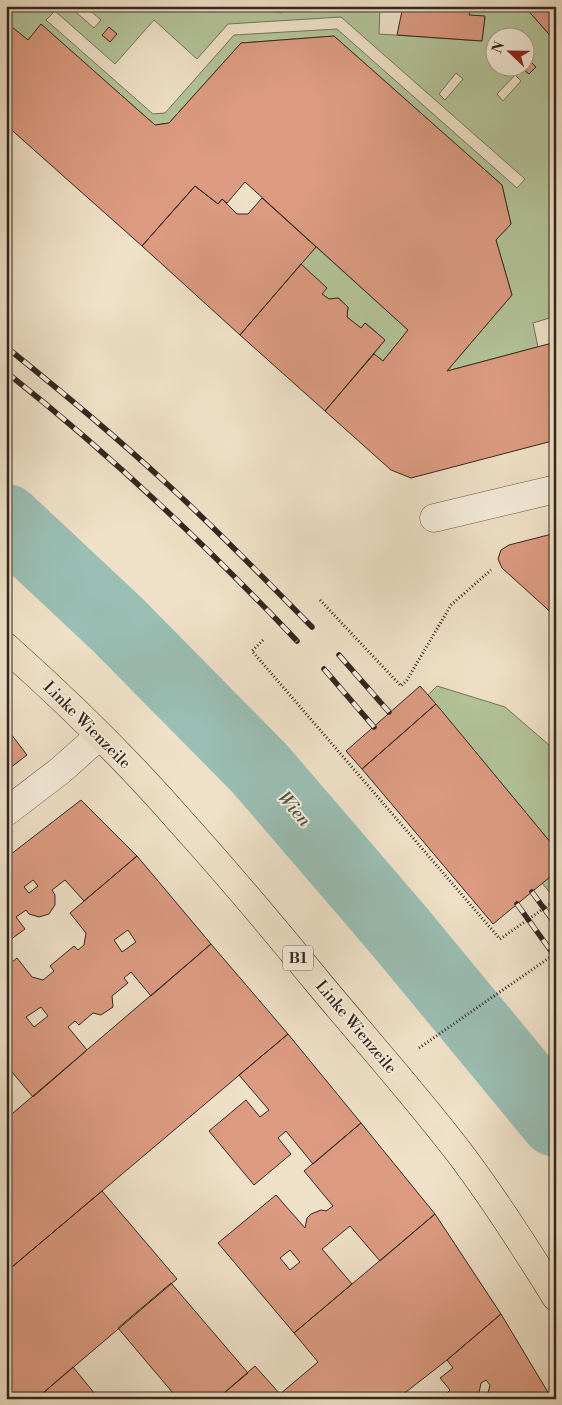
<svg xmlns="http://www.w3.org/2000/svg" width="562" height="1405" font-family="'Libre Bodoni',serif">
	<rect width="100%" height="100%" fill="#efe1c8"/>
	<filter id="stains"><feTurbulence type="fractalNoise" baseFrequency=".004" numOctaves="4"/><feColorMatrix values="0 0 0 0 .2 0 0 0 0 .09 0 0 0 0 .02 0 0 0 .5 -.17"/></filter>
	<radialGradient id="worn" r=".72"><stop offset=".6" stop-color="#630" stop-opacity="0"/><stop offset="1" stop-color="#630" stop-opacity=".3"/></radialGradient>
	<path fill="#b4c49a" stroke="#73755c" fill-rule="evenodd" d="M 6,6 L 69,6 L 94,28 L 101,20 L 85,6 L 274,6 L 273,12 L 282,13 L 283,6 L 380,6 L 379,34 L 482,41 L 485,17 L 469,15 L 471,6 L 524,6 L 556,42 L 556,227 L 552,230 L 556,241 L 556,316 L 533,323 L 538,347 L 447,371 L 512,295 L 496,240 L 511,224 L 502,185 L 334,36 L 241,43 L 169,123 L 155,125 L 41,25 L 28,40 L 6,24 ZM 55,11 L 115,64 L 154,20 L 197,59 L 228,24 L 341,17 L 525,179 L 517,188 L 337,29 L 234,35 L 165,113 L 153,114 L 46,20 ZM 494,38 L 524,38 L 525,62 L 528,59 L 536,67 L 529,74 L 522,68 L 494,68 ZM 456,73 L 463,79 L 445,100 L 439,94 ZM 515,75 L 521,81 L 503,101 L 497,94 Z
		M 316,247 L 408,330 L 383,361 L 374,354 L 385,340 L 366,323 L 361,328 L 347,317 L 348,307 L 339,298 L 329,299 L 322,294 L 301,264 Z
		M 437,686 L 505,707 L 556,751 L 556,849 L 428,695 Z
		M 556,872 L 556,900 L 542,883 Z"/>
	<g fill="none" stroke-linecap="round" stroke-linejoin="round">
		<path stroke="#9abeb4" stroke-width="72" d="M 6,520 L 118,625 L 260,769 L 400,932 L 556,1121"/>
	</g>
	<path fill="#dc9b81" stroke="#32261e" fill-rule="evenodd" d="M 403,6 L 471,6 L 469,15 L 485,16 L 482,41 L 397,35 Z
		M 524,6 L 556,6 L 556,42 Z
		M 7,23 L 28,40 L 41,24 L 155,125 L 169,123 L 241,43 L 334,36 L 502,185 L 511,224 L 496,240 L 512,295 L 447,371 L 556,342 L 556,440 L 411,478 L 391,470 L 325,411 L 374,354 L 383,361 L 408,330 L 245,182 L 227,203 L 222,199 L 218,204 L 195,186 L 142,246 L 6,125 Z
		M 109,27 L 117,34 L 110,42 L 102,35 Z
		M 528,59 L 536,67 L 529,74 L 522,68 L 524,68 L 524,62 Z
		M 195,186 L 218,204 L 222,199 L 237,214 L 248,214 L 262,198 L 316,247 L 240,335 L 142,246 Z
		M 301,264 L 327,288 L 322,294 L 329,299 L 338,298 L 348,307 L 347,317 L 361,328 L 365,323 L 385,340 L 325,411 L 240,335 Z
		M 556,533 L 556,617 L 502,568 L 498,559 L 501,550 L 509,545 Z
		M 420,686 L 436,704 L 362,769 L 346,751 Z
		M 436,704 L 556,849 L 556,872 L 493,924 L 362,769 Z
		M 11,734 L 27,755 L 6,771 L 6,738 Z
		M 81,800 L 137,856 L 84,901 L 65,880 L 52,890 L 55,895 L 55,905 L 49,914 L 39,917 L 29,914 L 26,910 L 16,917 L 25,929 L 6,943 L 6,858 ZM 33,880 L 38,886 L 29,893 L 24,887 Z
		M 137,856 L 211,944 L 151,996 L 131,972 L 124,978 L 128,983 L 112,996 L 113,1007 L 101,1015 L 93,1013 L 79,1025 L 75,1021 L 68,1027 L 87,1050 L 33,1097 L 6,1065 L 6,967 L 17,958 L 32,977 L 43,980 L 54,971 L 50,966 L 74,946 L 78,950 L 84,945 L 86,933 L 70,913 ZM 128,930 L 136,942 L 122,952 L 114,940 ZM 41,1007 L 48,1016 L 34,1027 L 26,1017 Z
		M 211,944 L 288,1034 L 6,1272 L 6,1119 Z
		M 288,1034 L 361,1123 L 313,1164 L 286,1131 L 278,1138 L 291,1154 L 254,1185 L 209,1131 L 246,1100 L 260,1117 L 269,1110 L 239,1075 Z
		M 361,1123 L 435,1214 L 380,1261 L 350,1226 L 322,1249 L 352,1284 L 294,1333 L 218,1243 L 276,1195 L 305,1228 L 307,1218 L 311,1214 L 321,1210 L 326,1211 L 333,1206 L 304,1171 ZM 290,1250 L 300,1262 L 290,1270 L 280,1258 Z
		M 102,1191 L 177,1279 L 36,1399 L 6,1399 L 6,1272 Z
		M 435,1214 L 501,1314 L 447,1360 L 397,1399 L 217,1399 L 255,1366 L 280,1394 L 318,1362 L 294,1333 Z
		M 171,1283 L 248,1373 L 217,1399 L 178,1399 L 118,1328 Z
		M 501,1314 L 552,1399 L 441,1399 L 450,1390 L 440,1378 L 453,1368 L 447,1360 ZM 486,1380 L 490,1385 L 488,1393 L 483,1398 L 479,1393 L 481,1383 Z
		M 73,1367 L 99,1399 L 36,1399 Z"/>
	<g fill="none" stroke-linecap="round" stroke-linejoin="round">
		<defs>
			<path id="street" d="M 434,518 L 556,489
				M 6,812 L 61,770 L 99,736"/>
			<path id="primary" d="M 6,647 C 68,702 128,761 182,823 C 230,876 276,931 321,986 C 367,1041 415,1095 458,1151 C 494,1198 525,1247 556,1297"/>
		</defs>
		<use href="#street" stroke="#615548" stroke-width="29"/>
		<use href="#primary" stroke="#32261e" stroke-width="29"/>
		<path stroke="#32261e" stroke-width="3" stroke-dasharray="1 2.5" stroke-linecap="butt" d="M 320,600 L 401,686 L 407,680 L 451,605 L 491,570
			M 263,640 L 252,651 L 500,939"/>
		<use href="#street" stroke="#f5ecdb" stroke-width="28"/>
		<use href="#primary" stroke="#efe1c8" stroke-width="28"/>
		<defs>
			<path id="rail" d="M 6,347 C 61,391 114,435 166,483 C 216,529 264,578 312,627
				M 6,372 C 110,454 206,545 297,641
				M 339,655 L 389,712
				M 324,669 L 374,727
				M 532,892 L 556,925
				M 517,904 L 556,958"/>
		</defs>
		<use href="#rail" stroke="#32261e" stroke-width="5.5"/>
		<use href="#rail" stroke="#f5ecdb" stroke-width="4" stroke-dasharray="11" stroke-linecap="butt"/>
		<path stroke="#32261e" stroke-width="3" stroke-dasharray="1 2.5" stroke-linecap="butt" d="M 500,939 L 556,900
			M 419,1048 L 556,953"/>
	</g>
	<g text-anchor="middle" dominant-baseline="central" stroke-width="4" stroke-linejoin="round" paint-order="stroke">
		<rect fill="#f5ecdb" stroke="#6c6157" stroke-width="1" x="283" y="945.5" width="30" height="25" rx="4"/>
		<g font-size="15" font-weight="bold" fill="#32261e">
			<text x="298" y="958">B1</text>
		</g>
		<g font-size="16" fill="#32261e" stroke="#f5ecdb">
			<text transform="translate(87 725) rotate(45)">Linke Wienzeile</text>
			<text transform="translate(356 1027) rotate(50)">Linke Wienzeile</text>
		</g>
		<g font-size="18" font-style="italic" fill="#51544b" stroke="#f5ecdb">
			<text transform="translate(294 809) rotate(49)">Wien</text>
		</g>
	</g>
	<rect width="562" height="1405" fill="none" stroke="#efe1c8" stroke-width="25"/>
	<rect x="8" y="8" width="547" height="1390" fill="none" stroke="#32261e" stroke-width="2.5"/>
	<rect x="12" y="12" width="537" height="1380" fill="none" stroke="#32261e"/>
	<g transform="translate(510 52) rotate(292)"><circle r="24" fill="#f5ecdb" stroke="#a79d8f"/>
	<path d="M0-4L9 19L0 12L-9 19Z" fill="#8f2418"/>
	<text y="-8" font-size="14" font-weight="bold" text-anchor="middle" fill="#32261e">N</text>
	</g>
	<rect width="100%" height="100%" filter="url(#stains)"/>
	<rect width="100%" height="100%" fill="url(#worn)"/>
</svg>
